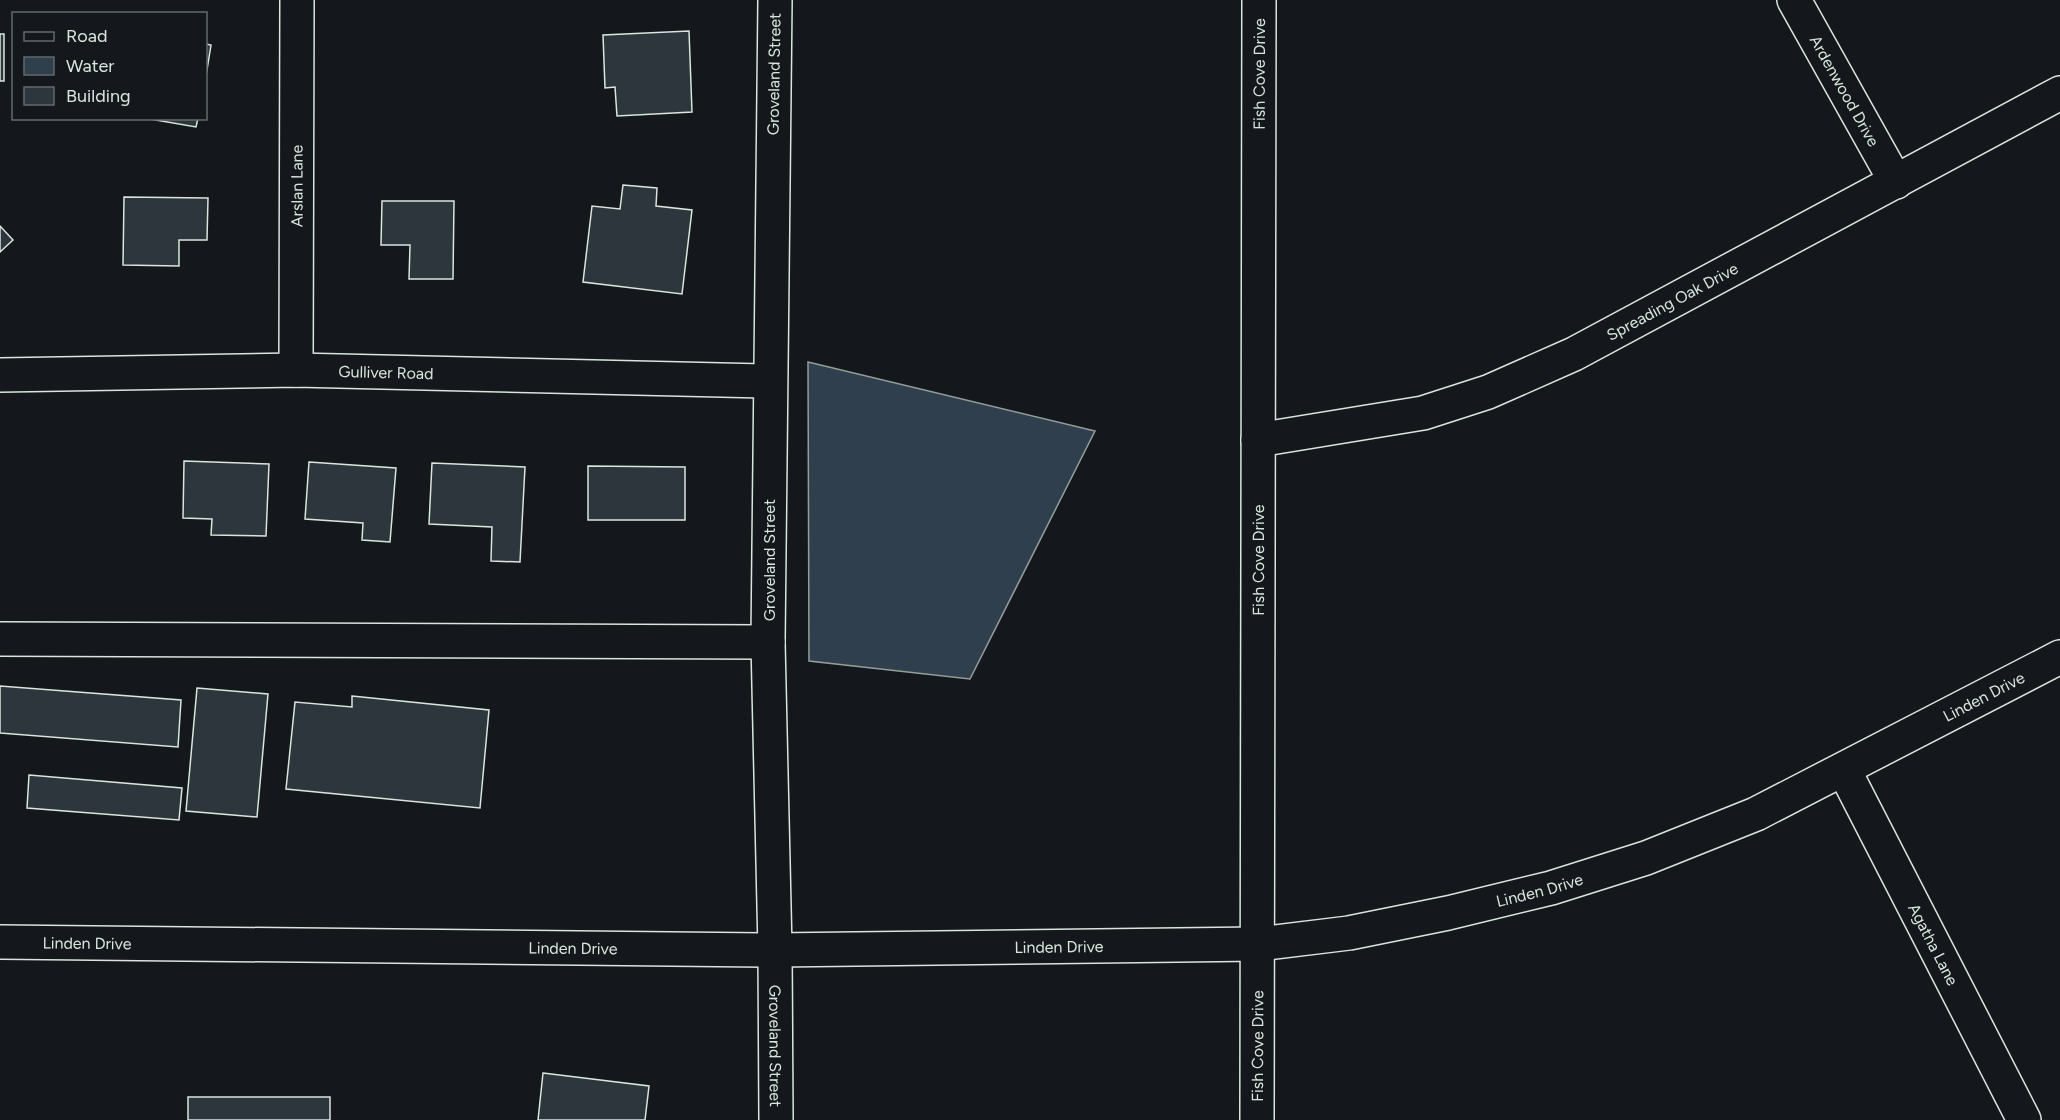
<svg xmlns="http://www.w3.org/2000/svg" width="2060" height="1120" font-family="Figtree,sans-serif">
	<rect width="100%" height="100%" fill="#14181c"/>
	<path fill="#2f3f4d" stroke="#939e99" stroke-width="1.5" d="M 808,362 L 1095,431 L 970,679 L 809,661 Z"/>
	<path fill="#2c363c" stroke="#d8e6dc" stroke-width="1.5" d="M 689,31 L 692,112 L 617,116 L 615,87 L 605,88 L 603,35 Z
		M 0,34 L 4,34 L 4,81 L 0,81 Z
		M 206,44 L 211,45 L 206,76 Z
		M 144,118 L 198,118 L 196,127 Z
		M 623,185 L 657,188 L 656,206 L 692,210 L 682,294 L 583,282 L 592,206 L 620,209 Z
		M 124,197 L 208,198 L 207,240 L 179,240 L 179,266 L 123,265 Z
		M 382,201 L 454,201 L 453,279 L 409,279 L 410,245 L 381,245 Z
		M 0,226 L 13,240 L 0,252 Z
		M 184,461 L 269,464 L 266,536 L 211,535 L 212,519 L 183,518 Z
		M 309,462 L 396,468 L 390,542 L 362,540 L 363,523 L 305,519 Z
		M 432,463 L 525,467 L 520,562 L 491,561 L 492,527 L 429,524 Z
		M 588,466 L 685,467 L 685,520 L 588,520 Z
		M 0,686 L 181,700 L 178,747 L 0,733 Z
		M 197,688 L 268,694 L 257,817 L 186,811 Z
		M 352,696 L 489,710 L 480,808 L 286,789 L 295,702 L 352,707 Z
		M 29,775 L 182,788 L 179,820 L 27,808 Z
		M 543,1073 L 649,1086 L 645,1120 L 538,1120 Z
		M 188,1097 L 330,1097 L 330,1120 L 188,1120 Z"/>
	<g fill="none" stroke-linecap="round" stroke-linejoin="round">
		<defs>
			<g id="minor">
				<path id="s1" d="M 775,0 L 768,642 L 775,950 L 776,1120"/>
				<path id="s2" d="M 1794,0 L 1896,182"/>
				<path id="s3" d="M 296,370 L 297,0"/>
				<path id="s4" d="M 0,375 L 296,370 L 769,381"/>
				<path id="s5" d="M 1258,440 L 1423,413 L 1488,392 L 1574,354 L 2060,93"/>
				<path d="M 0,639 L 768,642"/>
				<path id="s6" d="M 1844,770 L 2024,1120"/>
				<path id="s7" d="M 0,942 L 775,950 L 1258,944 L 1349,933 L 1448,913 L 1551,888 L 1646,858 L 1756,814 L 2060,657"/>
				<path id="s8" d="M 1257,1120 L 1259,0"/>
			</g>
		</defs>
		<use href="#minor" stroke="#d8e6dc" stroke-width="36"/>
		<use href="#minor" stroke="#14181c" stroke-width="33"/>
	</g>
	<g text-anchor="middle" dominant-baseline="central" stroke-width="4.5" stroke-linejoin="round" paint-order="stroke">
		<g font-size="16" fill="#d8e6dc" stroke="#14181c">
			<text transform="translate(774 74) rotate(-89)">Groveland Street</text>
			<text stroke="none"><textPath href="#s8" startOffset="1046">Fish Cove Drive</textPath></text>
			<text stroke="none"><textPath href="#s2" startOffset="104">Ardenwood Drive</textPath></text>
			<text stroke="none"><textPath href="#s3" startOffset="184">Arslan Lane</textPath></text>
			<text stroke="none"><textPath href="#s5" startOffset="441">Spreading Oak Drive</textPath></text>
			<text stroke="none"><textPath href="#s4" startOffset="386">Gulliver Road</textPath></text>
			<text transform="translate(769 560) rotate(-90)">Groveland Street</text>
			<text stroke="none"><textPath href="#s8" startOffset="560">Fish Cove Drive</textPath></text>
			<text stroke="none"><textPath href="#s7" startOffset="2031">Linden Drive</textPath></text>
			<text stroke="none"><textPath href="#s7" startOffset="1545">Linden Drive</textPath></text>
			<text stroke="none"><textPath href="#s7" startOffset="87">Linden Drive</textPath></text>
			<text stroke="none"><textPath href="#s6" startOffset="196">Agatha Lane</textPath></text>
			<text stroke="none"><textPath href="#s7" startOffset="573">Linden Drive</textPath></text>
			<text stroke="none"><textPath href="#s7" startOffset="1059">Linden Drive</textPath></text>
			<text stroke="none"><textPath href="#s1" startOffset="1046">Groveland Street</textPath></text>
			<text stroke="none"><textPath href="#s8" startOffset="74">Fish Cove Drive</textPath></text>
		</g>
	</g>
	<rect x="12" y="12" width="195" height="108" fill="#14181c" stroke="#626a69" stroke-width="1.5"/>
	<rect x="24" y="32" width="30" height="9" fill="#14181c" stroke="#626a69" stroke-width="1.5"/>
	<text x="66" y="42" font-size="18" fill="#d8e6dc">Road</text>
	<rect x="24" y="57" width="30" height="18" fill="#2f3f4d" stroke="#626a69" stroke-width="1.5"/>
	<text x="66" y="72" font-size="18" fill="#d8e6dc">Water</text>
	<rect x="24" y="87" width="30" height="18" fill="#2c363c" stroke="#626a69" stroke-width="1.5"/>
	<text x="66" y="102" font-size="18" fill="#d8e6dc">Building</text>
</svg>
